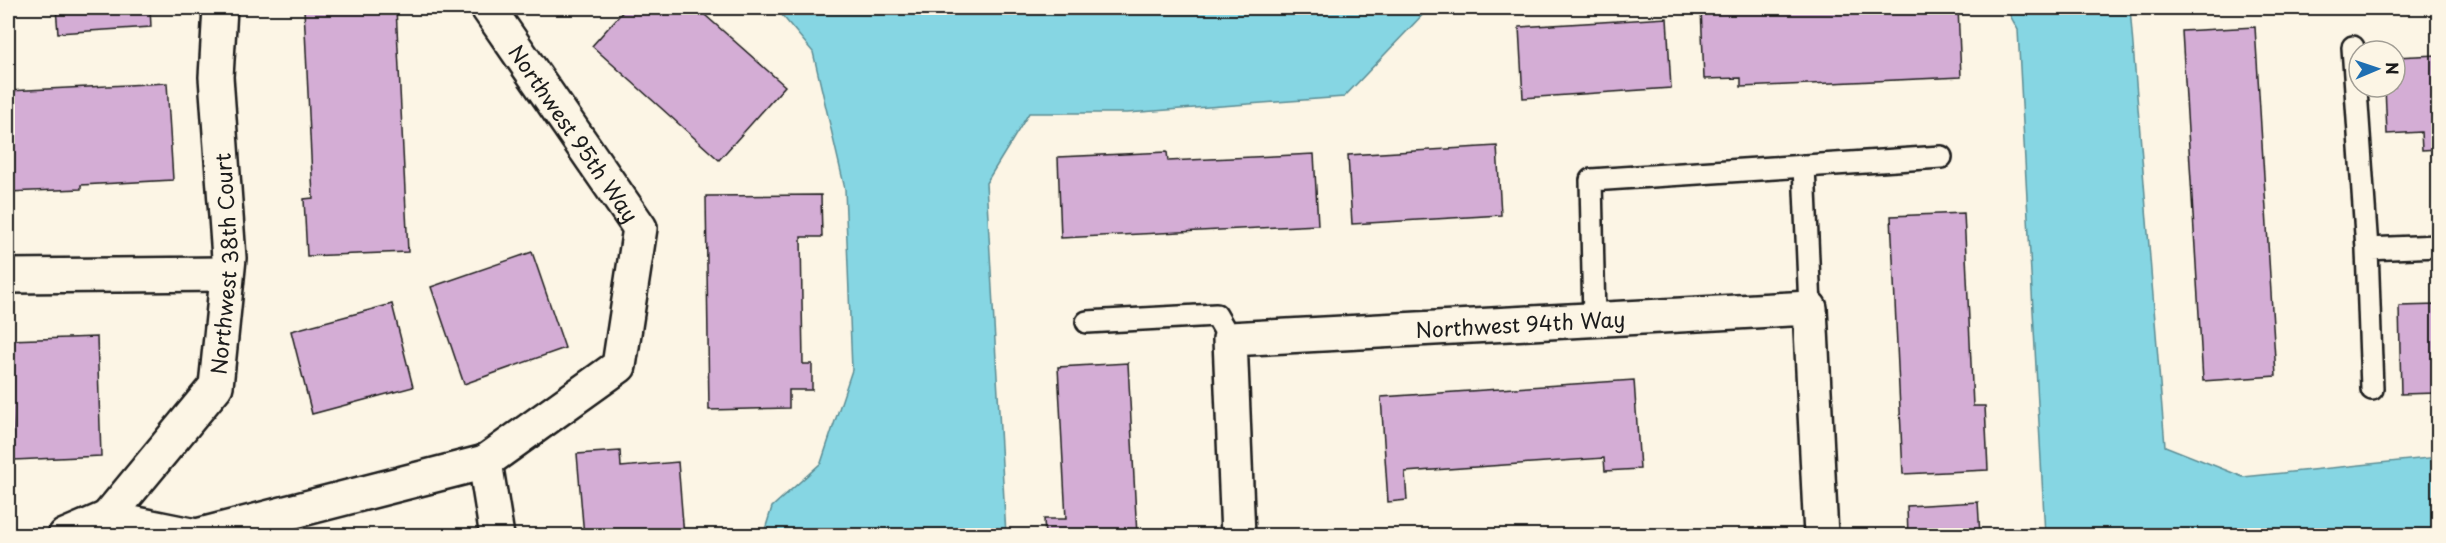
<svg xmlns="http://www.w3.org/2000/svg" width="2446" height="543" font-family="'Playpen Sans',sans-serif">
	<rect width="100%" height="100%" fill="#fcf5e5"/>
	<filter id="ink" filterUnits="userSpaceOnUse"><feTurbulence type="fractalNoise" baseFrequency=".0167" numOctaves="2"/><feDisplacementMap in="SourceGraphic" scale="12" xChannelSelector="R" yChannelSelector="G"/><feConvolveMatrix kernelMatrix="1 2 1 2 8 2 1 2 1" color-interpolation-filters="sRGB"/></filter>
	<g filter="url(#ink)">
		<path fill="#86d6e3" stroke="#5c8c93" stroke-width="1.5" d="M 776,8 L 1429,8 L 1344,97 L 1127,113 L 1029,113 L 986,183 L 1006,535 L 763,536 L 772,507 L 821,463 L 852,370 L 845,189 L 813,52 Z
			M 2006,8 L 2130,8 L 2165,446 L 2243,477 L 2438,457 L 2438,535 L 2045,535 L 2018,30 Z"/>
		<path fill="#d4add5" stroke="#1c1c1c" stroke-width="1.5" d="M 56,8 L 150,8 L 151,27 L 58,33 Z
			M 341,8 L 396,8 L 408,252 L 307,256 L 304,199 L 313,198 L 304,9 Z
			M 626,8 L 697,8 L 785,86 L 719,160 L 592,46 Z
			M 1701,8 L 1958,8 L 1961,77 L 1741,87 L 1741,78 L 1704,79 Z
			M 1667,18 L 1671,88 L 1523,98 L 1519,27 Z
			M 2255,27 L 2276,376 L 2203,381 L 2182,31 Z
			M 2438,55 L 2438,149 L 2422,150 L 2421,132 L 2387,134 L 2385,87 L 2395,87 L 2395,57 Z
			M 167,83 L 173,180 L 81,185 L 81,189 L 8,192 L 8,91 Z
			M 1497,146 L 1501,215 L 1352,224 L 1348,155 Z
			M 1167,152 L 1168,161 L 1314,154 L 1318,225 L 1061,238 L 1058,157 Z
			M 821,195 L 822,237 L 801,237 L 803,364 L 812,364 L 812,390 L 789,390 L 789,408 L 709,410 L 706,196 Z
			M 1964,213 L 1973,406 L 1985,406 L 1988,470 L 1903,474 L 1891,216 Z
			M 532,252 L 565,348 L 464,384 L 431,287 Z
			M 392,304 L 413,387 L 312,414 L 291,331 Z
			M 2438,305 L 2438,393 L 2401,394 L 2399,306 Z
			M 97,337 L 101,456 L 14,460 L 9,340 Z
			M 1128,363 L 1137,536 L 1045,536 L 1044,519 L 1066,519 L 1058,367 Z
			M 1634,380 L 1640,469 L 1605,471 L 1604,458 L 1405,472 L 1407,500 L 1388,502 L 1381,397 Z
			M 620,451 L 621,467 L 678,462 L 684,536 L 584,536 L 577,454 Z
			M 1978,502 L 1980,536 L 1908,536 L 1907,506 Z"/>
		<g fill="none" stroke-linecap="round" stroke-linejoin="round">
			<defs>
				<path id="lane" d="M 2353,47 L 2367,249
					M 1804,166 L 1810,308
					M 1594,320 L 1591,180 L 1941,157
					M 1087,322 L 1216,315 L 1230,339
					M 2372,389 L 2367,249 L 2438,246"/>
				<g id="street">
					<path id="s1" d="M 488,8 L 640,228 L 619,366 L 485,462 L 497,536"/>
					<path d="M 8,276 L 225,274"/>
					<path id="s2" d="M 107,518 L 216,386 L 229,258 L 216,77 L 220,8"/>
					<path d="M 65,536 L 107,518 L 196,536"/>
					<path d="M 197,536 L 485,462"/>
					<path id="s3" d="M 1238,536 L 1230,339 L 1810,308 L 1821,536"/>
				</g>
			</defs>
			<use href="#lane" stroke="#1c1c1c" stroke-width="26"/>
			<use href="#street" stroke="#1c1c1c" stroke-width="38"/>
			<use href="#lane" stroke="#fcf5e5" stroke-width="21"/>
			<use href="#street" stroke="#fcf5e5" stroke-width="33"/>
		</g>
	</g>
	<g text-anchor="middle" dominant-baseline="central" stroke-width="4.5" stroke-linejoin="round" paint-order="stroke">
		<g font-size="21" fill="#1c1c1c" stroke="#fcf5e5">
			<text stroke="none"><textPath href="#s1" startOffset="152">Northwest 95th Way</textPath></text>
			<text stroke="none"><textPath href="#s2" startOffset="294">Northwest 38th Court</textPath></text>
			<text stroke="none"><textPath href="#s3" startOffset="488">Northwest 94th Way</textPath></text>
		</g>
	</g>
	<rect width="2446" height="543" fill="none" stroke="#fcf5e5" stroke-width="30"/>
	<rect x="15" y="15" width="2416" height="513" fill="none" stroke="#1c1c1c" stroke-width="2" filter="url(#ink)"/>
	<g transform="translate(2377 69) rotate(88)"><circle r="28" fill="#fcf5e5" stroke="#a29e95" stroke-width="1.5"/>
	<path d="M0-4.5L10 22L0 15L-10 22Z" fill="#1f6fb2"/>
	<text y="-9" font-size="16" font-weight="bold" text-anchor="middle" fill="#1c1c1c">N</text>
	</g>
</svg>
